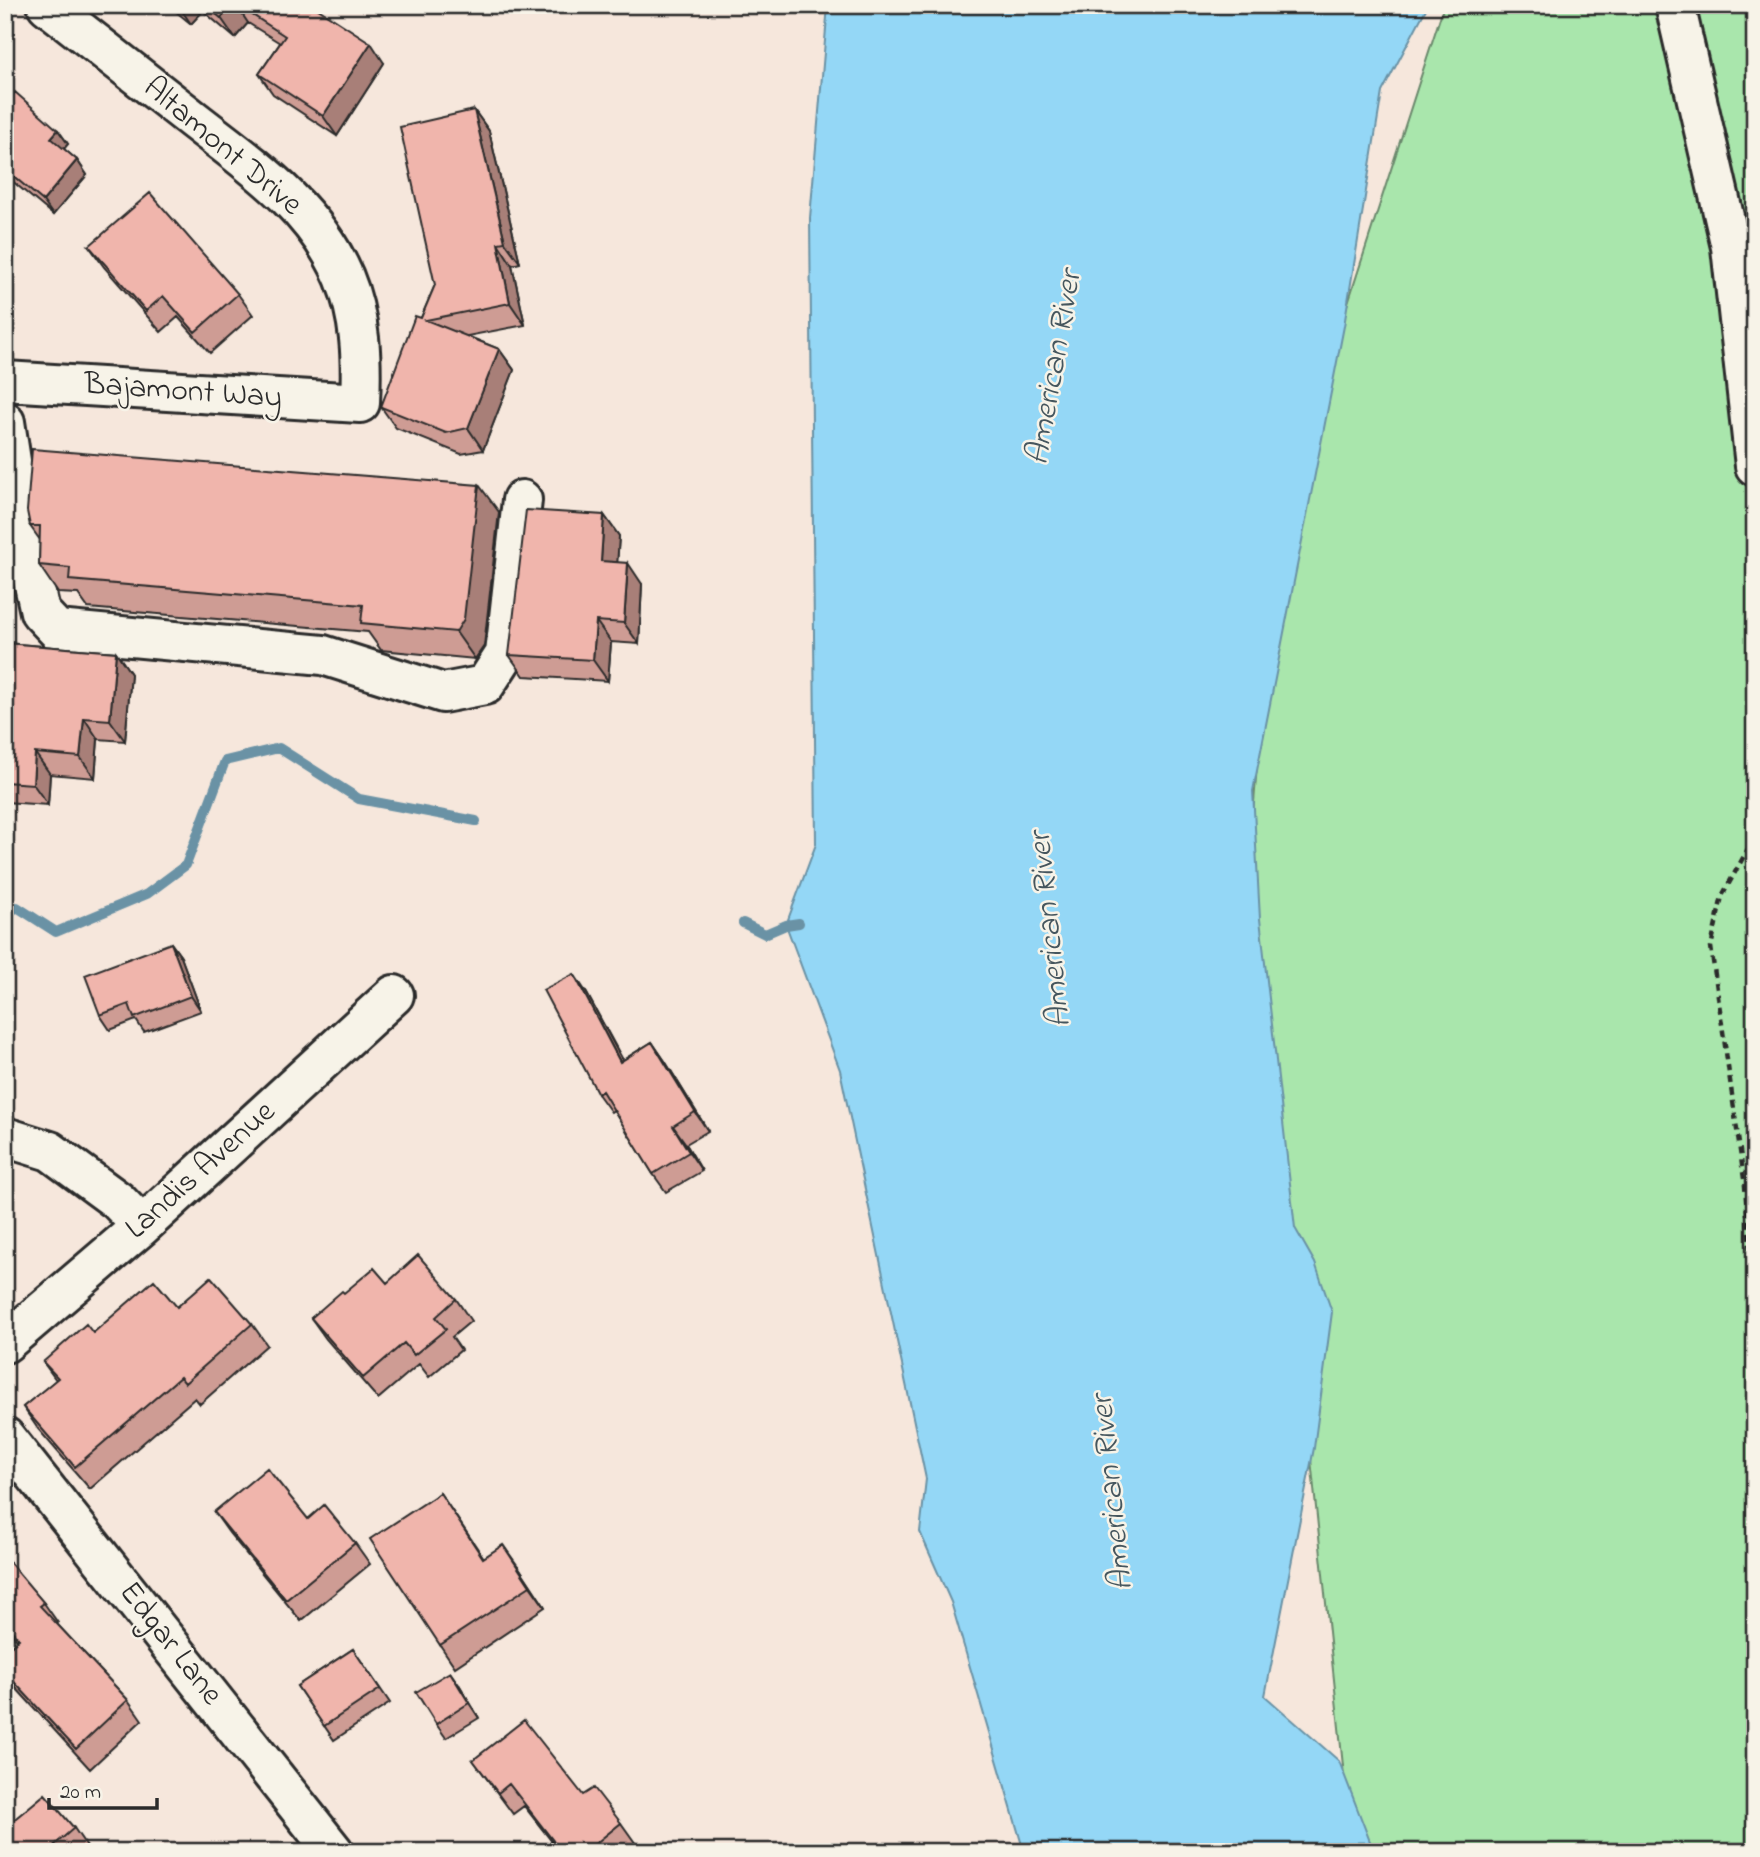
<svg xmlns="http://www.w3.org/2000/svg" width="1760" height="1857" font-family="'Indie Flower',sans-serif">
	<rect width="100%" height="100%" fill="#f6e7dc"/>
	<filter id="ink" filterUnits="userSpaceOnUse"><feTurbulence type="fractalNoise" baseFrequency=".0143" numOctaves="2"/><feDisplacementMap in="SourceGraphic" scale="14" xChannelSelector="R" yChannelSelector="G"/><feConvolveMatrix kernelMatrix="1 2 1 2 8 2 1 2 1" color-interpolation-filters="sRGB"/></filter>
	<g filter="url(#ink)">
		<path fill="#a9e6ac" stroke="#6a886c" stroke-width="2" d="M 1444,5 L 1755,5 L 1755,1852 L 1352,1852 L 1249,866 L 1276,526 Z"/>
		<path fill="#94d7f6" stroke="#6a92a5" stroke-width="2" d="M 828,5 L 1428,5 L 1382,92 L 1344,326 L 1253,791 L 1260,919 L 1295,1228 L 1315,1263 L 1332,1312 L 1314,1448 L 1265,1696 L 1339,1761 L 1374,1852 L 1024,1852 L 951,1602 L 920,1532 L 926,1479 L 840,1070 L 786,925 L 816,844 L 810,218 Z"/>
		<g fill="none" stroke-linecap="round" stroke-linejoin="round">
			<path stroke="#6a92a5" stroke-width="10" d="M 5,915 L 17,907 L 56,932 L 147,894 L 186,865 L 225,761 L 279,748 L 359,799 L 476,821
				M 743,923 L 765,934 L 786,925 L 799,923"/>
			<defs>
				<path id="minor" d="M 1675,5 L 1731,247 L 1755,466
					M 5,381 L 360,403 C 362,360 361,318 344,277 C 313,205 250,164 190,117 C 143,80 95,43 47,5
					M 5,422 L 21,526 L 40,612 L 57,630 L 323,655 L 443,693 L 485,685 L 505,654 L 522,500
					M 5,1137 L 50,1151 L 118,1201 L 142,1226
					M 5,1343 L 142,1226 L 394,995
					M 5,1437 L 334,1852"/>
			</defs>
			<use href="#minor" stroke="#2b2b2b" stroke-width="44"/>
			<path stroke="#2b2b2b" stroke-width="4.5" stroke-dasharray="7 5" stroke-linecap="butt" d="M 1755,836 L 1722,896 L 1711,947 L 1745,1186 L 1755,1322"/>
			<use href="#minor" stroke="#f7f3e8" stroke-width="38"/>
		</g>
		<path fill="#ce9c94" stroke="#2b2b2b" stroke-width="2" d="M 168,5 L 312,5 L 384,63 L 337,136 L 273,94 L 259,74 L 280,43 L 248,23 L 235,38 L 203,11 L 191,24 Z
			M 5,104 L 58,130 L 68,144 L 64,149 L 77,160 L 87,175 L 53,215 L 5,175 Z
			M 474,110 L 489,131 L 520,263 L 512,265 L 525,325 L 467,336 L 499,349 L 514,370 L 483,450 L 461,454 L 396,428 L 381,407 L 421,318 L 435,285 Z
			M 89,246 L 238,294 L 253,315 L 210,353 L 178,317 L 161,332 L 104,267 Z
			M 499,512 L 484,646 L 475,659 L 381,650 L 368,632 L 88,608 L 78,594 L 58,593 L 39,565 L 40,540 L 30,526 Z
			M 604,515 L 619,536 L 617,562 L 642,584 L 639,644 L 611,642 L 608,681 L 524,676 L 509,655 Z
			M 5,643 L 116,652 L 131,674 L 125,741 L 98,739 L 95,778 L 50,774 L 48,805 L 5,802 Z
			M 171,943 L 181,957 L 201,1011 L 144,1032 L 136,1020 L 110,1030 L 100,1015 Z
			M 586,992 L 623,1060 L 652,1042 L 665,1061 L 708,1131 L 686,1144 L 702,1171 L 666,1192 L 653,1174 L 614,1110 L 611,1112 L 598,1094 Z
			M 387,1283 L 456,1299 L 471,1321 L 452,1337 L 461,1350 L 429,1377 L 419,1364 L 378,1399 L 326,1339 L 311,1318 L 344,1293 Z
			M 177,1307 L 252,1324 L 267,1345 L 200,1404 L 195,1398 L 90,1489 L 38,1429 L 23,1407 L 56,1380 L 43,1362 L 93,1333 Z
			M 440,1493 L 484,1558 L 518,1566 L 545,1607 L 455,1667 L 440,1645 Z
			M 214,1512 L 308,1519 L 355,1543 L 370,1564 L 301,1621 L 229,1533 Z
			M 5,1559 L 44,1603 L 58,1623 L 57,1624 L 128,1700 L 142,1720 L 90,1769 L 5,1676 L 5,1651 L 17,1640 L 5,1626 Z
			M 353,1649 L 390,1703 L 334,1740 L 297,1686 Z
			M 460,1686 L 479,1718 L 446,1738 L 436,1724 Z
			M 473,1760 L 583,1795 L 621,1823 L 636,1844 L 627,1852 L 560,1852 L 524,1806 L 513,1814 Z
			M 74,1828 L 89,1850 L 86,1852 L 5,1852 Z"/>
		<path fill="#a87f78" stroke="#2b2b2b" stroke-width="2" d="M 178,5 L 198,5 L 203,11 L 191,24 Z
			M 232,5 L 236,5 L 248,23 L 235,38 L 221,18 Z
			M 371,43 L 384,63 L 337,136 L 323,116 Z
			M 474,110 L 489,131 L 520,263 L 505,242 Z
			M 58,130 L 68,144 L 61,152 L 51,138 Z
			M 77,160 L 87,175 L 53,215 L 43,201 Z
			M 498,243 L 512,265 L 525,325 L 510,303 Z
			M 499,349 L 514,370 L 483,450 L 468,428 Z
			M 479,485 L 499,512 L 484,646 L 475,659 L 456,632 Z
			M 604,515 L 619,536 L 616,582 L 601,561 Z
			M 628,563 L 642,584 L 639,644 L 624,623 Z
			M 596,621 L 611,642 L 608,681 L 593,660 Z
			M 116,652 L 131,674 L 125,741 L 110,720 Z
			M 84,718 L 98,739 L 95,778 L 80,757 Z
			M 35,753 L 50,774 L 48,805 L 33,784 Z
			M 171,943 L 181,957 L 201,1011 L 191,996 Z
			M 574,974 L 586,992 L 633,1080 L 620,1062 Z
			M 652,1042 L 665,1061 L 708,1131 L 695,1112 Z
			M 673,1126 L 686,1144 L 702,1171 L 689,1152 Z
			M 503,1545 L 518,1566 L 545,1607 L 530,1586 Z
			M 450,1672 L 460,1686 L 479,1718 L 469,1703 Z"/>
		<path fill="#f0b5ac" stroke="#2b2b2b" stroke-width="2" d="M 205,5 L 232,5 L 221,18 Z
			M 237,5 L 312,5 L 371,43 L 323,116 L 259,74 L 285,36 Z
			M 15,92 L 58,130 L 51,138 L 77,160 L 43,201 L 5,169 L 5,104 Z
			M 474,110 L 505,242 L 498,243 L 510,303 L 426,320 L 499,349 L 468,428 L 446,433 L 381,407 L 415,316 L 421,318 L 435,285 L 400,127 Z
			M 150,193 L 238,294 L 195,332 L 163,296 L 146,311 L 89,246 Z
			M 32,449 L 479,485 L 464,619 L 456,632 L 361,623 L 363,605 L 69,580 L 70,568 L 39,565 L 40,526 L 30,526 L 27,511 Z
			M 526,510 L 604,515 L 601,561 L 628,563 L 624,623 L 596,621 L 593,660 L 509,655 Z
			M 5,643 L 116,652 L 110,720 L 84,718 L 80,757 L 35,753 L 33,784 L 5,782 Z
			M 171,943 L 191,996 L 134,1018 L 129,1004 L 100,1015 L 85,975 Z
			M 574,974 L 620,1062 L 652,1042 L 695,1112 L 673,1126 L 689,1152 L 653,1174 L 602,1091 L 598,1094 L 543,990 Z
			M 418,1255 L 456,1299 L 436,1317 L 446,1329 L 414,1355 L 404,1343 L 363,1378 L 311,1318 L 342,1291 L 344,1293 L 374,1268 L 387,1283 Z
			M 211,1277 L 252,1324 L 185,1383 L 180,1377 L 75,1467 L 23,1407 L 58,1378 L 43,1362 L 86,1324 L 93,1333 L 154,1280 L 177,1307 Z
			M 267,1468 L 308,1519 L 324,1505 L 355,1543 L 286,1600 L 214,1512 Z
			M 440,1493 L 483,1558 L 503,1545 L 530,1586 L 440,1645 L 370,1539 Z
			M 6,1558 L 44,1603 L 40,1606 L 128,1700 L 76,1749 L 5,1672 L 5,1651 L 19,1639 L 5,1623 L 5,1559 Z
			M 353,1649 L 380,1689 L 324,1726 L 297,1686 Z
			M 450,1672 L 469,1703 L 436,1724 L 416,1692 Z
			M 524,1720 L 583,1795 L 594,1788 L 621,1823 L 585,1852 L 562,1852 L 509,1784 L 498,1793 L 473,1760 Z
			M 45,1794 L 74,1828 L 49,1850 L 50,1852 L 5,1852 L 5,1827 Z"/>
	</g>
	<g text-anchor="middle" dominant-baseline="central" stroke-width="5" stroke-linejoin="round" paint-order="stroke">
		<g font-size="32" fill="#2b2b2b" stroke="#f7f3e8">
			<text transform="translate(222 147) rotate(40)">Altamont Drive</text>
			<text transform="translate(183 392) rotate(4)">Bajamont Way</text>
			<text transform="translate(201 1171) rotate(-42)">Landis Avenue</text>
			<text transform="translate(170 1644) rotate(52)">Edgar Lane</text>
		</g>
		<g font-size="33" font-style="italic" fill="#45565e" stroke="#f7f3e8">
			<text transform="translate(1055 368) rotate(-80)">American River</text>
			<text transform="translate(1051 930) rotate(-96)">American River</text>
			<text transform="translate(1113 1493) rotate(-96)">American River</text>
		</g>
	</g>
	<rect width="1760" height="1857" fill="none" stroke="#f7f3e8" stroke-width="28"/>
	<rect x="14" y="14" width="1732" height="1829" fill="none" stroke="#2b2b2b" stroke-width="2.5" filter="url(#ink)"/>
	<path d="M49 1798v10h108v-10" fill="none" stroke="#2b2b2b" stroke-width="3.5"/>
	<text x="60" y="1798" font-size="21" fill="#2b2b2b" stroke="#f7f3e8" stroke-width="5" paint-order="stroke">20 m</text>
</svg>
